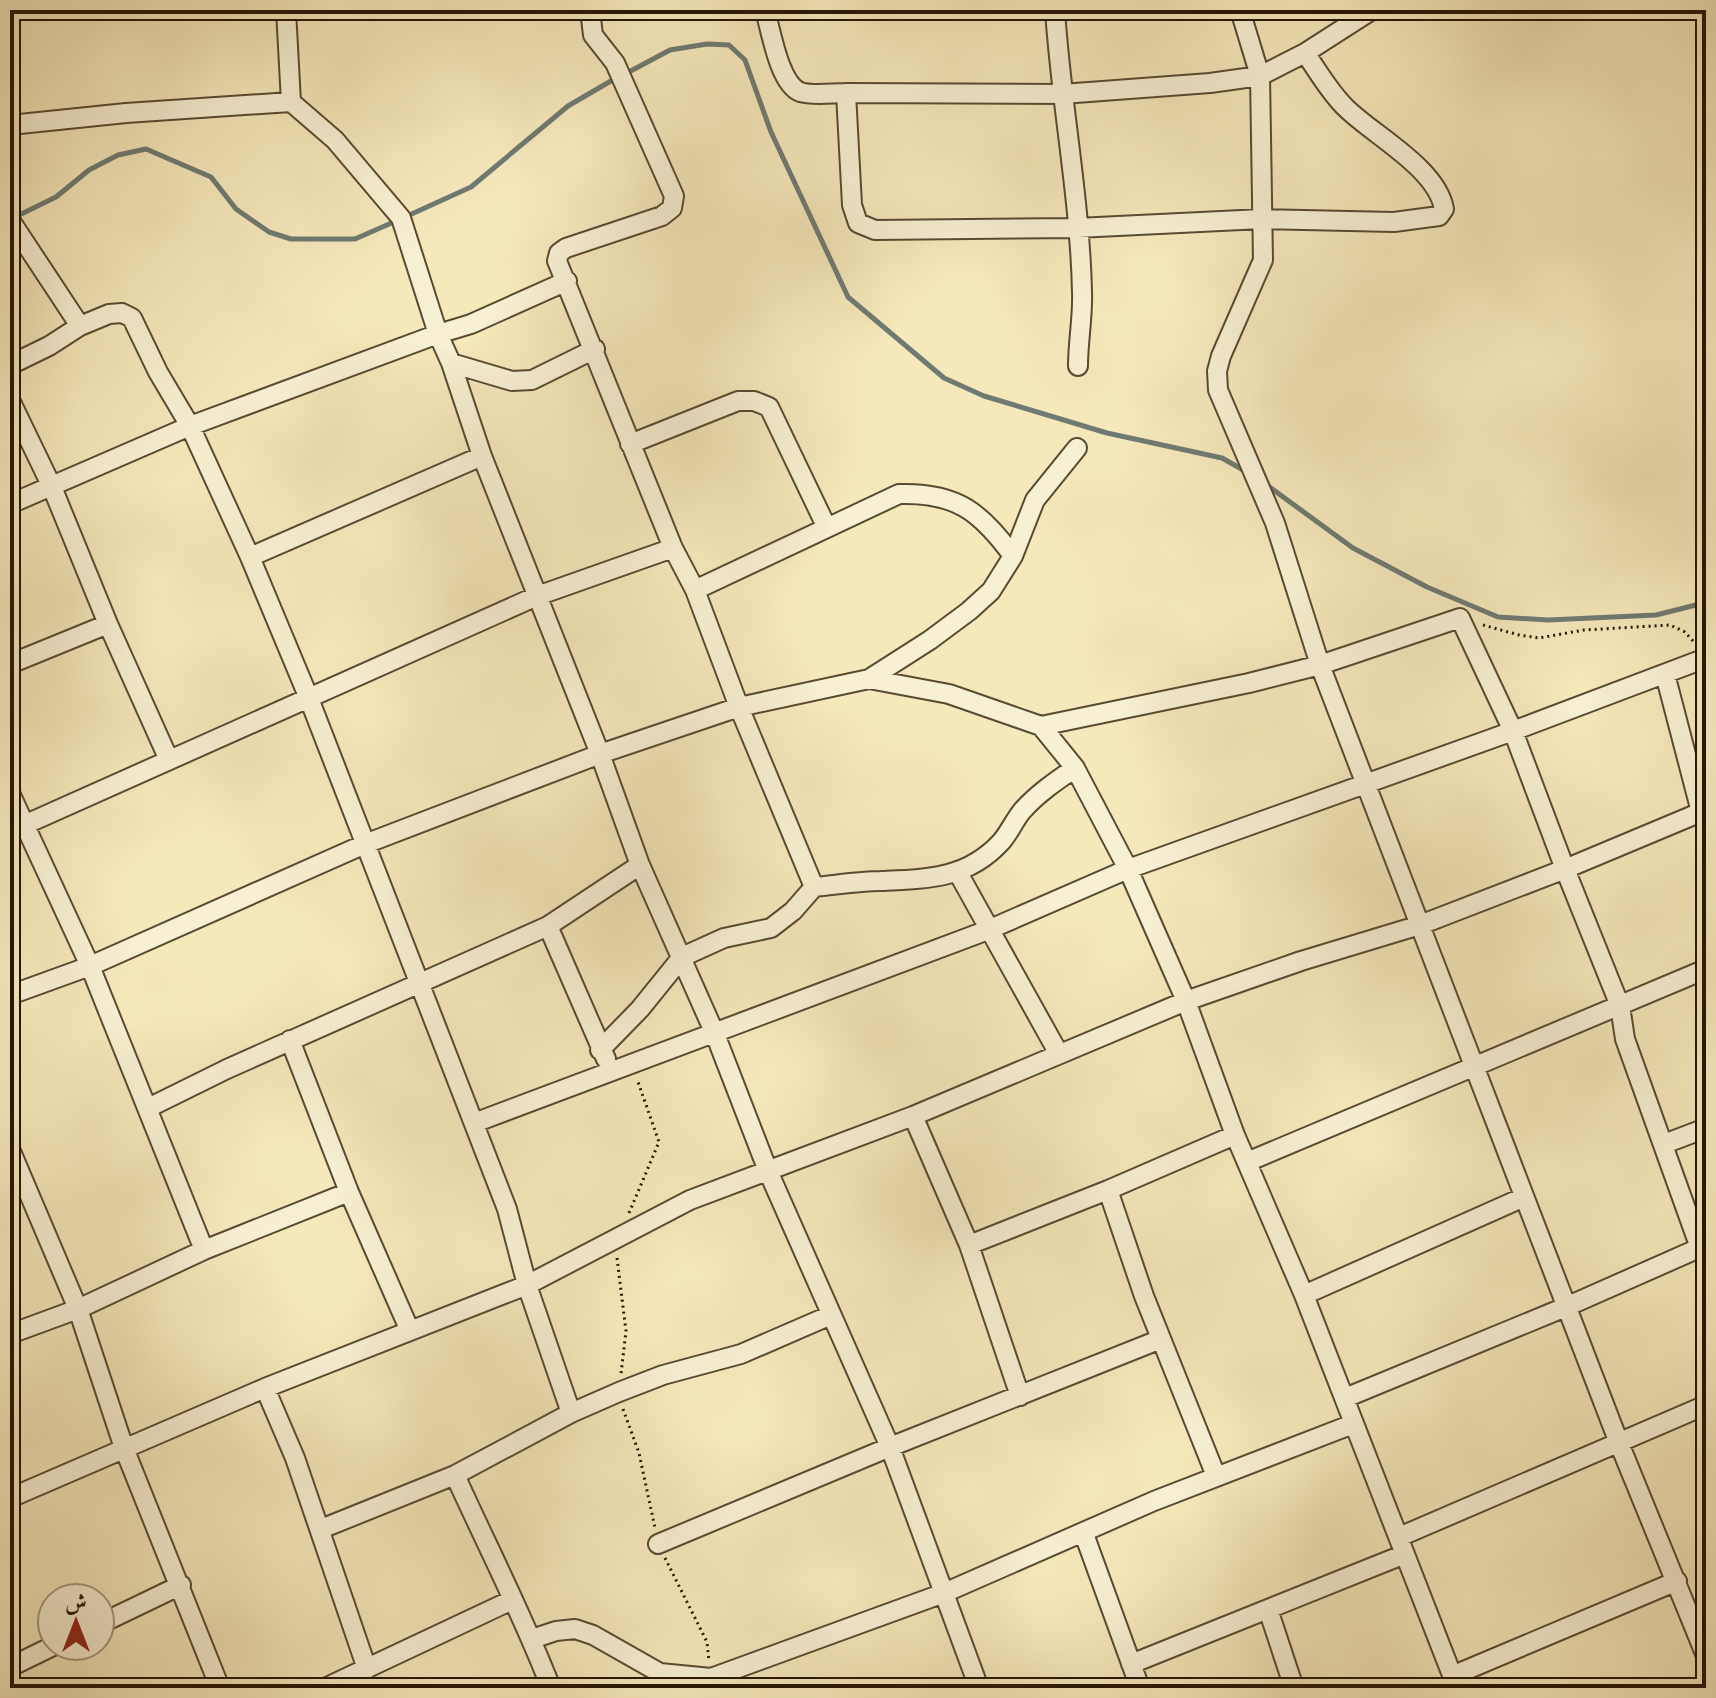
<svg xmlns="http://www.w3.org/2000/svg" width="1716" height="1698" font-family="'IM FELL English',Amiri,serif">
	<rect width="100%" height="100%" fill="#f5e8bb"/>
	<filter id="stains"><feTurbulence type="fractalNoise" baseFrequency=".0025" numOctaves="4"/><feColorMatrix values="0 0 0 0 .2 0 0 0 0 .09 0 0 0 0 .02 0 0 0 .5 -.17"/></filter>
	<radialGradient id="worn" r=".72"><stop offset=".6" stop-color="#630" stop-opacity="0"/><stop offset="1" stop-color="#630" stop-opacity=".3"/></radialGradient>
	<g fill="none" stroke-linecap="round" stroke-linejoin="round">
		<path stroke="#6f7a72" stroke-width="5" d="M 625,74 L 670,50 L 707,44 L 729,45 L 745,60 L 771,132 L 848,297 L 944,378 L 984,396 L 1107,433 L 1222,458 L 1245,471
			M 15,217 L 56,197 L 89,170 L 118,155 L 146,149 L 211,177 L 236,209 L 269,232 L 291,239 L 355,239 L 396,221
			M 405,217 L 471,187 L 568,106 L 616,78
			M 1264,483 L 1353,548 L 1427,587 L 1498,617 L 1548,620 L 1656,615 L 1700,604 L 1706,600"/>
		<defs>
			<path id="minor" d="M 286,10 L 291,102
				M 590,10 L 593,35 L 615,63 L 674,196 L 672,208 L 662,216 L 566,248 L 559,253 L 557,261 L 673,548 L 695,590 L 739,707 L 814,887
				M 765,10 C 771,31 779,83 800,92 C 813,96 832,93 846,93
				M 1055,10 C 1061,104 1080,198 1082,292 C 1083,317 1078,341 1078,366
				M 1240,10 L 1260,76 L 1263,260 L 1221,356 L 1217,371 L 1218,390 L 1275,523 L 1320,665 L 1619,1443 L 1706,1656
				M 1305,53 C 1318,71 1330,93 1346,108 C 1373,135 1437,168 1444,209 L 1439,216 L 1394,222 L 1262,219 L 1077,228 L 875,230 L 858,223 L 852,205 L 846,93 L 1062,94 L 1210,83 L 1260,76 L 1305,53 L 1372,10
				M 10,125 L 126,113 L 291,102 L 335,140 L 401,218 L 438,334 L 451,363 L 482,456 L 600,754 L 640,865 L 715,1034 L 768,1171 L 890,1447 L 979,1688
				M 10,220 L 80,326 L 109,314 L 122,313 L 132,318 L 158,372 L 190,426 L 250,557 L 308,696 L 507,1209 L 527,1285 L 571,1413
				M 451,363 L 512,381 L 532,380 L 595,349
				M 10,365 L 49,346 L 80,326
				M 10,400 L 52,487 L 108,624 L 169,760
				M 630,444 L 738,401 L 754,401 L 769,407 L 827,528
				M 10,504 L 190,426 L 438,334 L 471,324 L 567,281
				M 250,557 L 482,456
				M 695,590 L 899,494 C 956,492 981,512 1013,556
				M 10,664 L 108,624
				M 1665,674 L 1701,812
				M 869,679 L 930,640 L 969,611 L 991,591 L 1013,556 L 1035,500 L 1077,448
				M 1041,726 L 1075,768 L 1128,869 L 1186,1001 L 1235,1135 L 1304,1295 L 1457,1688
				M 10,793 L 90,966 L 204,1250
				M 24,825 L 537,596 L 673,548
				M 957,871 L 1059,1054
				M 548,926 L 606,1059
				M 10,995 L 90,966 L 365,844 L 600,754 L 739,707 L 869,679 L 949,694 L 1041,726 L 1249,683 L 1320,665 L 1460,618 L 1513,731 L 1565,869 L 1620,1006 L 1625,1039 L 1700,1248
				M 290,1040 L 349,1192 L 410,1331
				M 600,1050 L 640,1009 L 682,957 L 724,938 L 771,928 L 793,911 L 814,887 C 836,885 859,881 881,881 C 927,879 967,879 1001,842 C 1009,833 1014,821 1022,811 C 1037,794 1056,781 1075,768
				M 148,1108 L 227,1069 L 548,926 L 640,865
				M 913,1116 L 969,1245 L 1020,1396
				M 474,1123 L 988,930 L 1128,869 L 1513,731 L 1706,658
				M 1664,1144 L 1706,1128
				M 10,1149 L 78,1309 L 124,1448 L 220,1688
				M 1247,1162 L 1706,969
				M 1108,1190 L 1144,1296 L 1216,1476
				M 969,1245 L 1108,1190 L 1235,1135
				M 1304,1295 L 1524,1197
				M 10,1334 L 78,1309 L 204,1250 L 349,1192
				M 265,1388 L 295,1458 L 367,1669
				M 1345,1398 L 1568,1306 L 1706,1245
				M 455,1475 C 487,1546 523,1615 551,1688
				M 10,1498 L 265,1388 L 527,1285 L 690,1200 L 913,1116 L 1186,1001 L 1301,961 L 1420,925 L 1565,869 L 1706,810
				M 321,1529 L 455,1475 L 571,1413 L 619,1392 L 663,1375 L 741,1354 L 831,1315
				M 1084,1534 L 1140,1688
				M 1399,1537 L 1706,1405
				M 658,1544 L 890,1447 L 1161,1339
				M 1268,1609 L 1294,1688
				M 100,1624 L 181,1585
				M 532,1639 L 556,1631 L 575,1629 L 593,1635 L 660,1673 L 711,1678 L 944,1593 L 1154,1501 L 1353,1424
				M 1131,1664 L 1405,1554
				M 10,1667 L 53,1646
				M 1452,1676 L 1677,1581
				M 325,1688 L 512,1600"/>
		</defs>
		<use href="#minor" stroke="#594a32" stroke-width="22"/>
		<path stroke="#251505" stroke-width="3" stroke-dasharray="2 4" stroke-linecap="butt" d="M 1483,625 L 1519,635 L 1539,638 L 1584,630 L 1670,625 L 1685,632 L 1694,642
			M 629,1213 L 659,1142 L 637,1079
			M 617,1258 L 626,1331 L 621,1374
			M 623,1409 L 639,1453 L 655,1528
			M 665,1558 L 707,1642 L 709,1661"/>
		<use href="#minor" stroke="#f8f0d3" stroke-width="18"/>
	</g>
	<rect width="1716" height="1698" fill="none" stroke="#f5e8bb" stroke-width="40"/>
	<rect x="12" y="12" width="1692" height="1674" fill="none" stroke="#251505" stroke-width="4"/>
	<rect x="20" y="20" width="1676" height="1658" fill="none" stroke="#251505" stroke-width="2"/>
	<g transform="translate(76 1622)"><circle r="38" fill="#f8f0d3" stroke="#a49881" stroke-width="2"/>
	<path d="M0-6L14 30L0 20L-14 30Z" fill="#8f2418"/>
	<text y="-12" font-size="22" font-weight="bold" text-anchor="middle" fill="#251505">ش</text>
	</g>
	<rect width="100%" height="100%" filter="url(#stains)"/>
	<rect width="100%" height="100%" fill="url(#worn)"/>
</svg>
